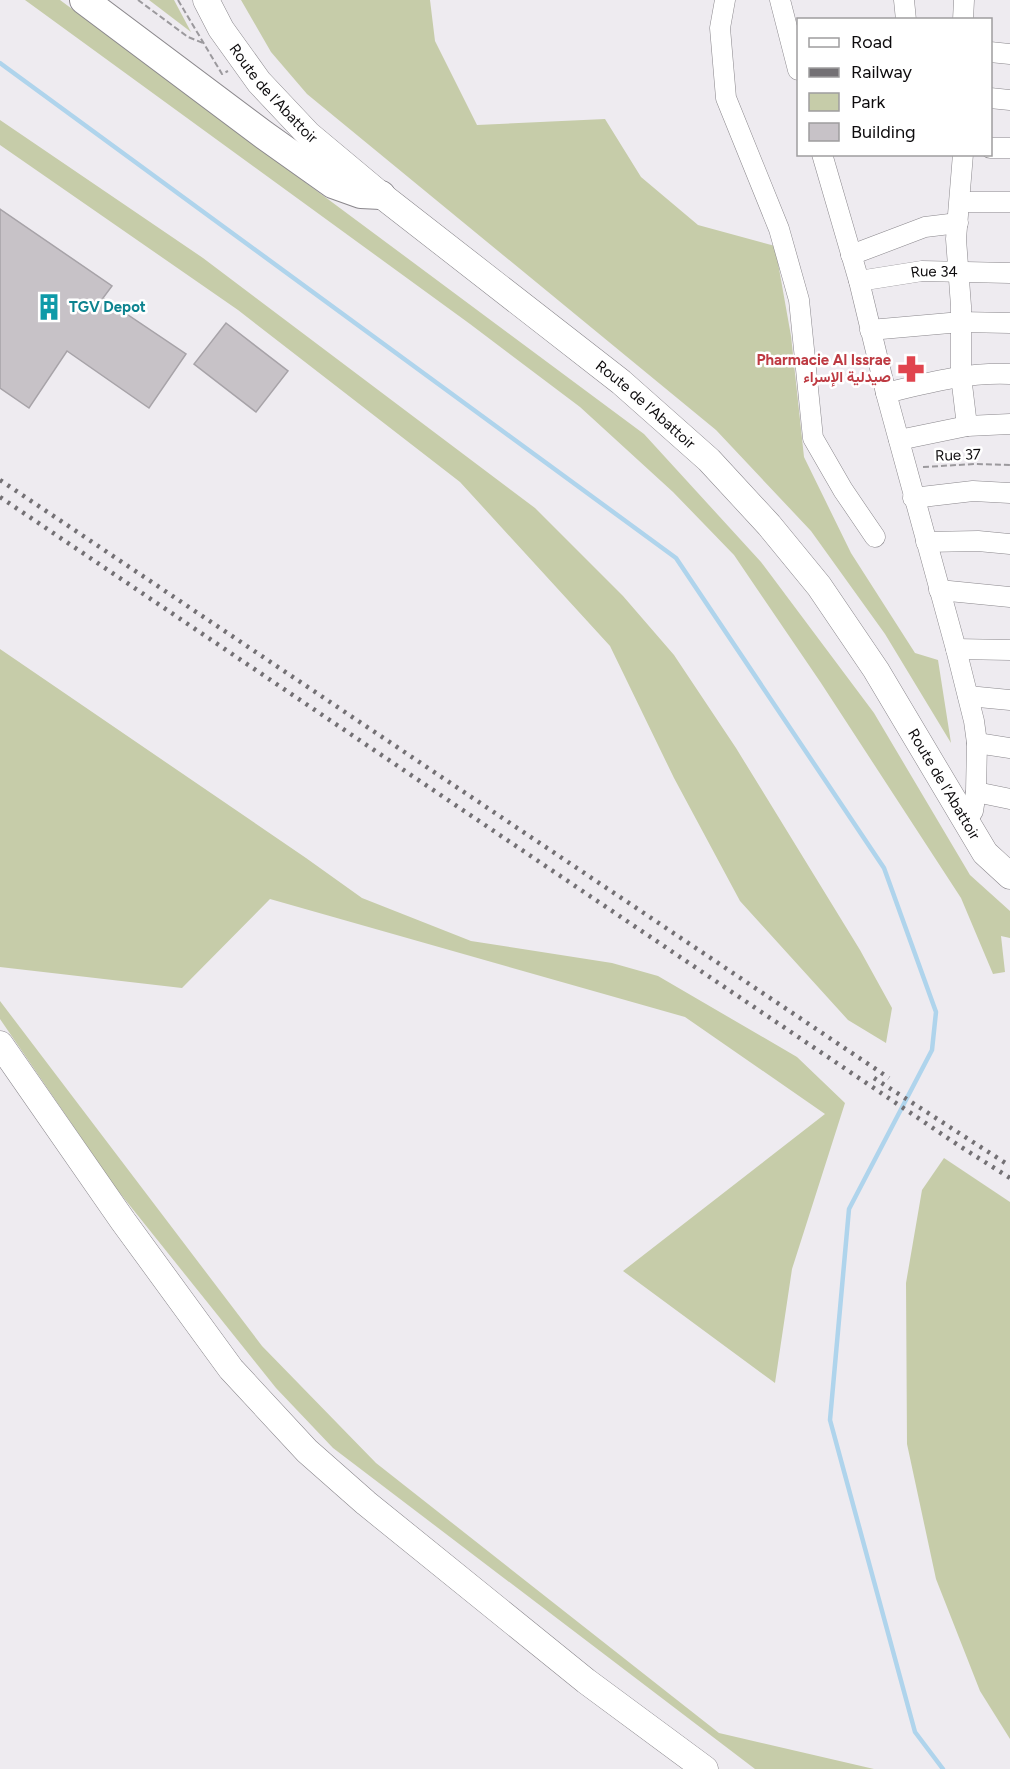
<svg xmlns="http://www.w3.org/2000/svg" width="1010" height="1769" font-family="Figtree,Vazirmatn,sans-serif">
	<rect width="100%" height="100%" fill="#eeebf0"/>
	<path fill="#c6cca9" d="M 25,0 L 60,0 L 644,434 L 761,562 L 874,713 L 970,875 L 1010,911 L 1010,938 L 1001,936 L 1005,972 L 993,974 L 961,898 L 821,683 L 734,555 L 673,492 L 580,407 L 470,324 Z
		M 149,0 L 174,0 L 191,32 Z
		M 241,0 L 430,0 L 435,41 L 477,125 L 605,119 L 641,177 L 698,225 L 775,246 L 791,336 L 804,457 L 851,553 L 915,653 L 938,660 L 951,743 L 885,634 L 811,531 L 716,430 L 307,94 L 271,52 Z
		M 0,120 L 203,258 L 535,508 L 623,596 L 674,655 L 736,748 L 860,950 L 892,1008 L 886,1043 L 848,1020 L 740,901 L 674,778 L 610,646 L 460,482 L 238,310 L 0,145 Z
		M 0,649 L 306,858 L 362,898 L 471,941 L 612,963 L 658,976 L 797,1057 L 845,1103 L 792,1269 L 775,1383 L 623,1271 L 825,1114 L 685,1017 L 270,899 L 182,988 L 0,967 Z
		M 0,1001 L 262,1346 L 376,1463 L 719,1733 L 874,1769 L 755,1769 L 333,1448 L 276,1388 L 115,1187 L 0,1019 Z
		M 944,1158 L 1010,1202 L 1010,1739 L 980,1691 L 936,1579 L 907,1444 L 906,1283 L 922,1190 Z"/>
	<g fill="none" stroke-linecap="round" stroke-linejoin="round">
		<path stroke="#afd4ec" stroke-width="4.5" d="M 0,63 L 676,558 L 884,868 L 936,1012 L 932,1050 L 849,1209 L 830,1420 L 915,1732 L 943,1769"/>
	</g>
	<path fill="#c7c2c7" stroke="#a7a3a8" stroke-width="1.5" d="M 0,209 L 112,286 L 103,298 L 186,354 L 149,408 L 67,351 L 29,408 L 0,388 Z
		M 226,323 L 288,371 L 256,412 L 194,364 Z"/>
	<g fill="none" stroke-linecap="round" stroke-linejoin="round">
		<defs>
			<g id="minor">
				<path d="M 725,0 L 720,28 L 726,98 L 779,229 L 799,300 L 813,438 L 843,490 L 875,537"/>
				<path d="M 780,0 L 798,70"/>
				<path d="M 904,0 L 906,20"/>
				<path d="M 963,20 L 964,0"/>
				<path d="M 990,52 L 1010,54"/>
				<path d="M 990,98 L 1010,100"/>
				<path d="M 990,148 L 1010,148"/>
				<path d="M 822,154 L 859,281 L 886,393 L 956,649 L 974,721 L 977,743 L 976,792 L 973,811 L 966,822"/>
				<path d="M 963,154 L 956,239 L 961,306 L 961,376 L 967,426"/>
				<path d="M 960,202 L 1010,202"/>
				<path d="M 851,255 L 925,227 L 958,223"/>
				<path id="s1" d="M 859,281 L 922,271 L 1010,273"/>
				<path d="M 870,330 L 961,322 L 1010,323"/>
				<path d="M 886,393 C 927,383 967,372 1010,374"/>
				<path d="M 899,440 L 967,426 L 1010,424"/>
				<path d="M 913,498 L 973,491 L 1010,493"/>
				<path d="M 926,542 L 978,541 L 1010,544"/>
				<path d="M 939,590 L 1010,597"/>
				<path d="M 956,649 L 1010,650"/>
				<path d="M 968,696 L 1010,700"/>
				<path d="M 977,743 L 1010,748"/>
				<path d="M 976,792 L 1010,799"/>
			</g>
			<g id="major">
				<path id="s2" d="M 206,0 L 221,29 L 259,82 L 308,134 L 381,195 L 621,382 L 709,460 L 769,525 L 819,586 L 876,670 L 985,853 L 1010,876"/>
				<path d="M 0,1044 L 123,1221 L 231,1369 L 307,1451 L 366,1503 L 586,1681 L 705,1769"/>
			</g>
			<path id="highway" d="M 84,0 L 264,135 L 333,184 L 361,194 L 381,195"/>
		</defs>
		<use href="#minor" stroke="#8a878c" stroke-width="21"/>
		<use href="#major" stroke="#8a878c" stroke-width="27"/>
		<use href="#highway" stroke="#8a878c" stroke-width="30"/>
		<path stroke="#9b999d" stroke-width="2" stroke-dasharray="6 3" stroke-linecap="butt" d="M 138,0 L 188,37 L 203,43
			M 178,0 L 222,74 L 228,71
			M 923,467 L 975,464 L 1010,465"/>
		<use href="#minor" stroke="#fff" stroke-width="20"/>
		<use href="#major" stroke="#fff" stroke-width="26"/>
		<use href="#highway" stroke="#fff" stroke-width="28"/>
		<path stroke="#737074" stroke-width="4.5" stroke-dasharray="3 6" stroke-linecap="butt" d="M 0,480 L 889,1078
			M 0,497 L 958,1145 L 1010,1178
			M 874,1078 L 1010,1166"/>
	</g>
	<defs>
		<symbol id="building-bare" viewBox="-9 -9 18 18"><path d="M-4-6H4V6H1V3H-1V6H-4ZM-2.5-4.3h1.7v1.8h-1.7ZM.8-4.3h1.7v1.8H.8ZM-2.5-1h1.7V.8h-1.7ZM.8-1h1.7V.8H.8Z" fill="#0f9aa8" stroke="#fff" stroke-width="2.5" paint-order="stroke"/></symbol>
		<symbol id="pharmacy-bare" viewBox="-9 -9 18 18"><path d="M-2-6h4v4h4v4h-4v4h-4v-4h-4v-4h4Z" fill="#e0444e" stroke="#fff" stroke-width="2.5" paint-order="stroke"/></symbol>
	</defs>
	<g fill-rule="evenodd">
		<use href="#building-bare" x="30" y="288" width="38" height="38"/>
		<use href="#pharmacy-bare" x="892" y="350" width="38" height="38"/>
	</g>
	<g text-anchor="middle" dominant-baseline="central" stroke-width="5" stroke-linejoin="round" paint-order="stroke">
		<g font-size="15" fill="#0d0b0d" stroke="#fff">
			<text stroke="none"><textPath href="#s2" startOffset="116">Route de l’Abattoir</textPath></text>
			<text stroke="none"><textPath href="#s1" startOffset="76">Rue 34</textPath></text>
			<text stroke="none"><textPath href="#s2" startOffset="602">Route de l’Abattoir</textPath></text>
			<text transform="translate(958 455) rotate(-2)">Rue 37</text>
			<text stroke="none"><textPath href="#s2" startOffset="1088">Route de l’Abattoir</textPath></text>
		</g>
		<g font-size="15" font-weight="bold" fill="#0d838f" stroke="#fff" text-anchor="start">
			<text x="69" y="307">TGV Depot</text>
		</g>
		<g font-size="15" font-weight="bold" fill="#be3a42" stroke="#fff" text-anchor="end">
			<text x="891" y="360">Pharmacie Al Issrae<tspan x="891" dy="17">صيدلية الإسراء</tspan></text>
		</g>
	</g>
	<rect x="797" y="18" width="195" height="138" fill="#ffffff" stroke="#9e9d9e" stroke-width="1.5"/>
	<rect x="809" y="38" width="30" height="9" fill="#ffffff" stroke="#9e9d9e" stroke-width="1.5"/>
	<text x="851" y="48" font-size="18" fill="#0d0b0d">Road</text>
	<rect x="809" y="68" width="30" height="9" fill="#737074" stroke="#9e9d9e" stroke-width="1.5"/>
	<text x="851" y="78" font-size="18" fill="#0d0b0d">Railway</text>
	<rect x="809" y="93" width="30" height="18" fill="#c6cca9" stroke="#9e9d9e" stroke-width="1.5"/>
	<text x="851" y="108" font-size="18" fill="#0d0b0d">Park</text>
	<rect x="809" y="123" width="30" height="18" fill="#c7c2c7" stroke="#9e9d9e" stroke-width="1.5"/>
	<text x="851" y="138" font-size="18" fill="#0d0b0d">Building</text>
</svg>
